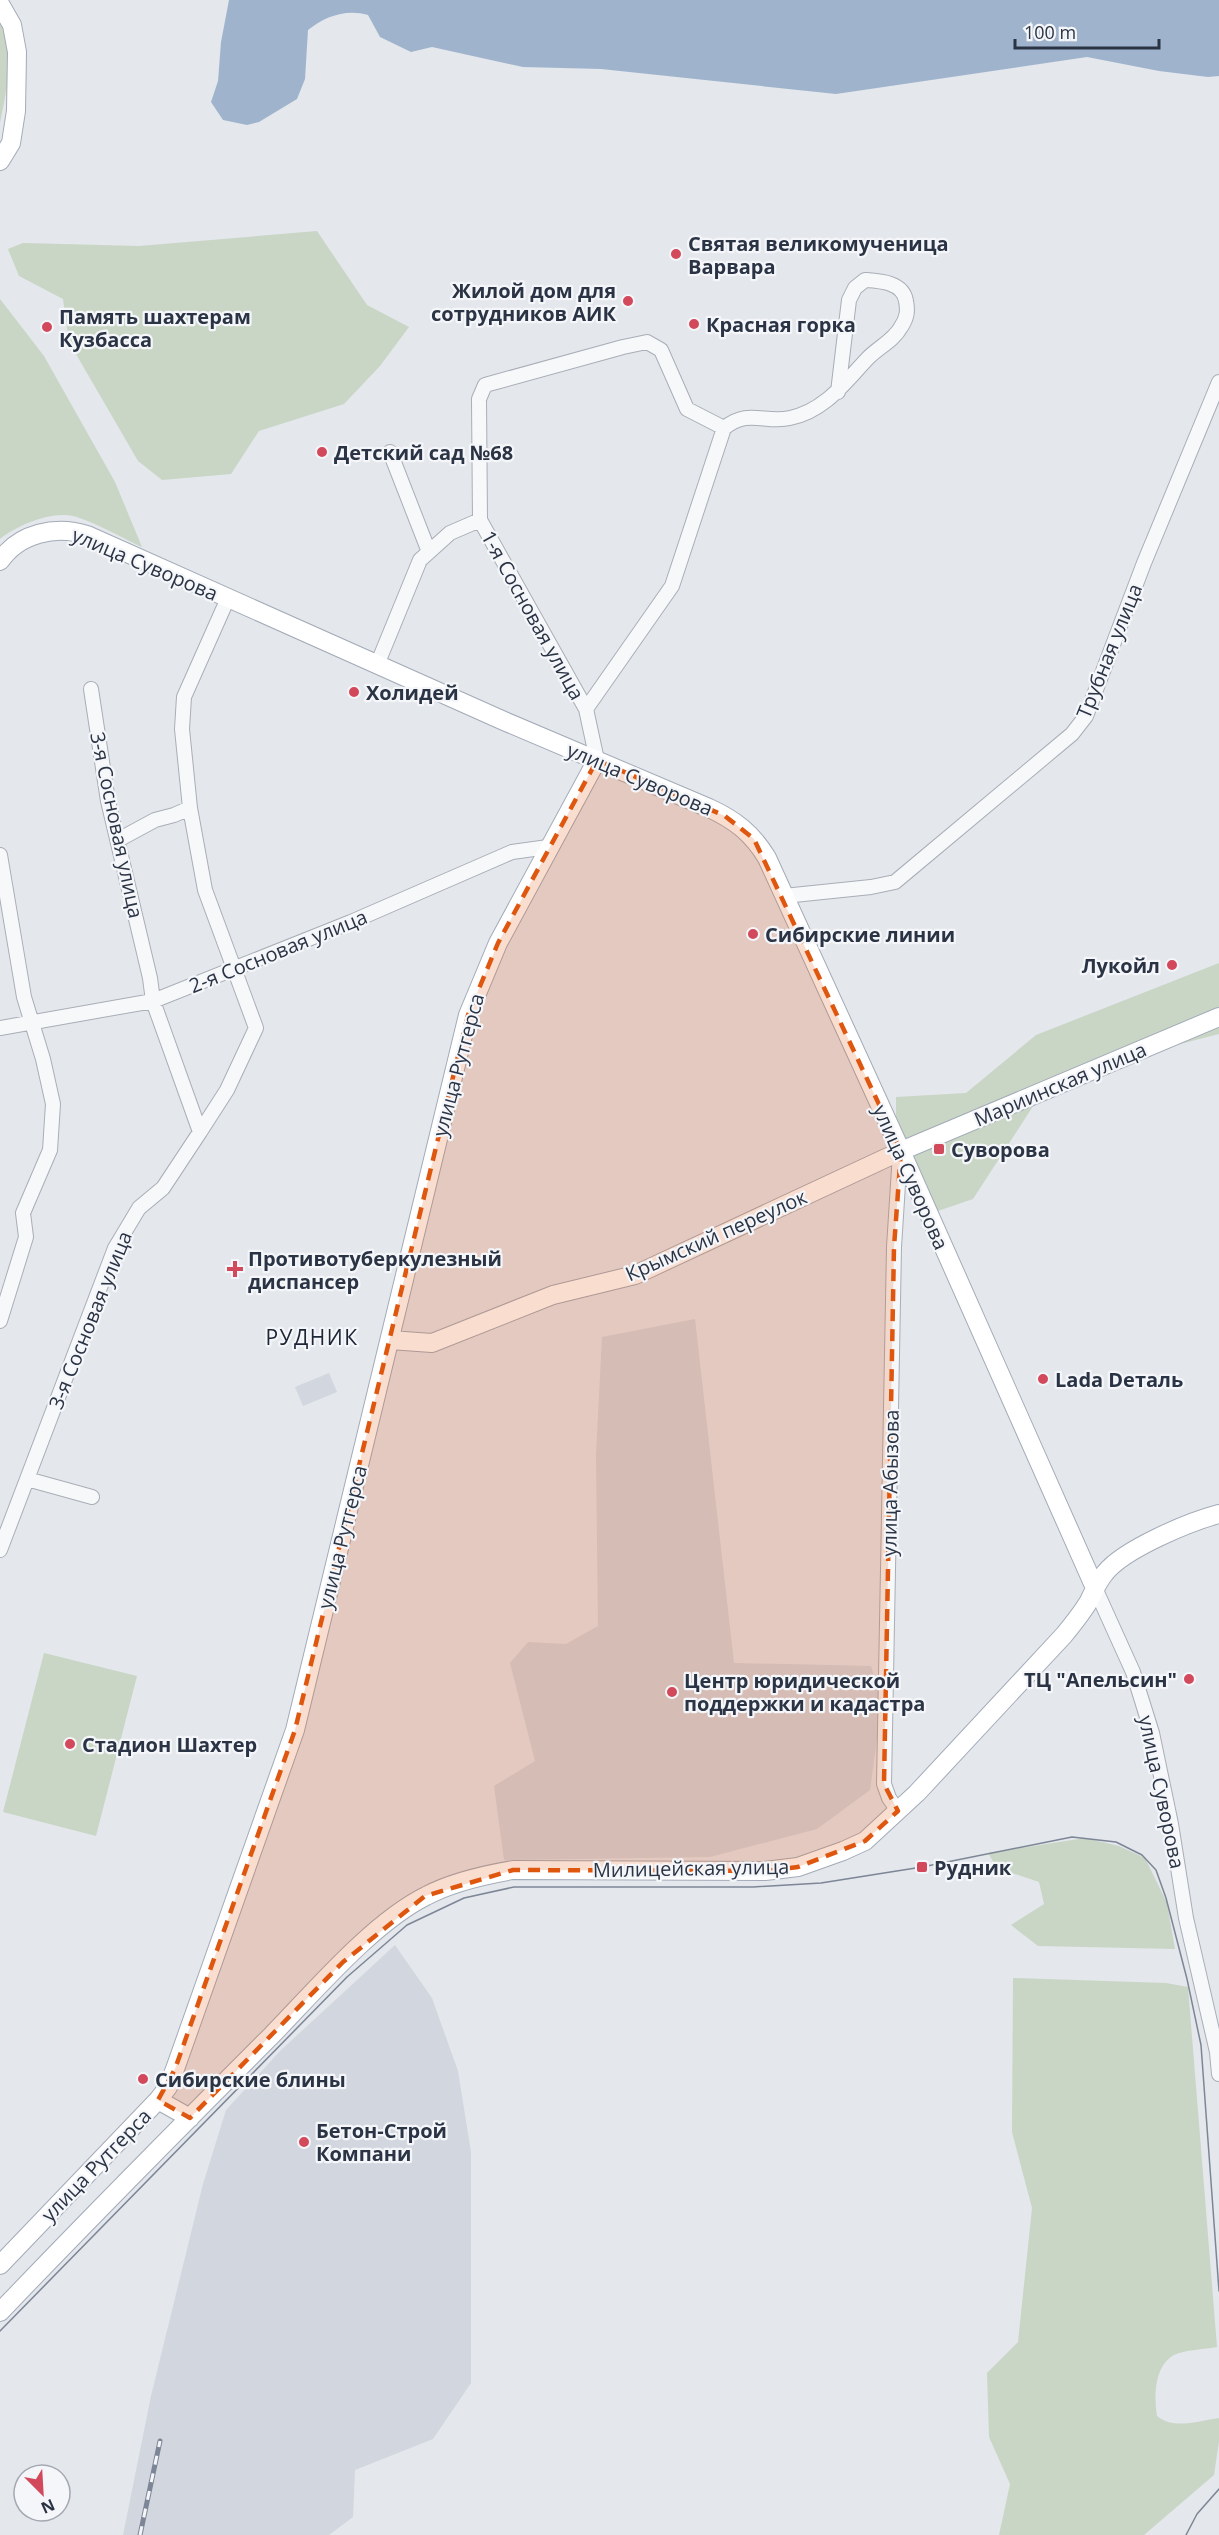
<svg xmlns="http://www.w3.org/2000/svg" width="1219" height="2535" font-family="'Open Sans',sans-serif">
	<rect width="100%" height="100%" fill="#e4e7ec"/>
	<path fill="#d2d6de" d="M 695,1319 L 734,1663 L 871,1666 L 882,1703 L 870,1790 L 817,1829 L 710,1857 L 504,1860 L 494,1786 L 535,1761 L 510,1663 L 528,1642 L 566,1644 L 598,1626 L 596,1455 L 602,1337 Z
		M 329,1373 L 337,1392 L 303,1406 L 295,1387 Z
		M 395,1945 L 432,1998 L 458,2071 L 471,2152 L 471,2383 L 433,2439 L 355,2470 L 353,2517 L 329,2535 L 123,2535 L 151,2396 L 203,2184 L 226,2110 L 280,2051 Z"/>
	<path fill="#c9d6c5" d="M 0,19 C 17,49 6,92 0,123 Z
		M 317,231 L 367,305 L 409,327 L 380,366 L 344,404 L 259,431 L 231,474 L 162,480 L 138,461 L 69,342 L 63,299 L 19,276 L 8,249 L 23,243 L 139,246 Z
		M 0,299 L 44,356 L 115,482 L 142,547 C 122,538 93,521 73,516 C 51,511 17,525 0,539 Z
		M 1219,963 L 1219,1034 L 1052,1077 L 973,1199 L 932,1213 L 896,1118 L 896,1097 L 966,1093 L 1036,1035 Z
		M 44,1653 L 137,1676 L 96,1836 L 3,1812 Z
		M 1085,1838 L 1119,1846 L 1145,1858 L 1167,1903 L 1175,1949 L 1038,1946 L 1011,1925 L 1044,1904 L 1039,1882 L 997,1868 L 988,1853 Z
		M 1013,1978 L 1166,1983 L 1188,1987 L 1217,2347 C 1206,2349 1184,2350 1174,2355 C 1154,2366 1154,2397 1157,2416 C 1174,2430 1198,2421 1219,2418 L 1219,2441 L 1214,2475 L 1144,2535 L 999,2535 L 1010,2484 L 989,2437 L 987,2373 L 1018,2342 L 1032,2208 L 1012,2132 Z"/>
	<path fill="#9fb4cc" d="M 229,0 L 1219,0 L 1219,76 L 1208,77 L 1159,71 L 1087,57 L 836,94 L 601,69 L 523,67 L 432,47 L 411,52 L 380,37 L 368,15 C 346,9 326,16 308,30 L 305,79 L 297,99 L 259,122 L 247,125 L 223,120 L 211,102 L 218,81 L 221,42 Z"/>
	<g fill="none" stroke-linecap="round" stroke-linejoin="round">
		<defs>
			<path id="minor" d="M 390,452 L 429,552
				M 377,665 L 420,560 L 450,533 L 480,520
				M 586,709 L 480,520 L 479,399 L 485,385 L 623,347 L 647,342 L 661,350 L 687,409 L 724,428 C 749,408 765,424 790,418 C 825,411 845,382 868,358 C 879,347 894,340 901,327 C 907,318 908,311 906,301 C 903,282 880,281 865,280 L 855,288 L 849,300 L 838,392
				M 597,760 L 586,709 L 672,586 L 724,428
				M 118,840 L 155,820 L 174,815 L 190,808
				M 0,855 L 24,997 L 43,1059 L 53,1104 L 50,1150 L 23,1213 L 26,1237 L 0,1321
				M 784,896 L 871,887 L 895,882 L 1072,734 L 1086,716 L 1144,563 L 1219,382
				M 0,1028 L 153,1001 L 351,922 L 512,852 L 548,847
				M 200,1132 L 227,1090 L 256,1028 L 205,890 L 190,808 L 182,729 L 184,697 L 228,598
				M 27,1479 L 92,1497
				M 0,1550 L 115,1248 L 139,1208 L 163,1188 L 200,1132 L 153,1001 L 150,978 L 108,801 L 91,689
				M 1095,1588 L 1133,1672 L 1152,1733 L 1171,1824 L 1186,1918 L 1217,2052 L 1219,2074
				M 898,1811 L 889,1798 L 884,1784 L 894,1247 L 900,1153"/>
			<path id="major" d="M 0,4 L 12,25 L 17,52 L 16,111 L 11,143 L 0,161
				M 0,561 C 19,533 56,525 87,535 L 504,721 L 709,808 C 735,820 752,833 767,858 L 901,1151 L 1095,1588
				M 390,1340 L 432,1343 L 553,1295 L 635,1275 L 901,1151 L 1219,1017
				M 158,2100 L 190,2118
				M 0,2265 L 158,2100 L 168,2087 L 175,2069 L 295,1730 L 468,1015 L 498,943 L 597,760
				M 0,2312 C 89,2219 180,2127 271,2036 C 314,1992 372,1923 426,1896 C 452,1882 484,1875 513,1870 L 765,1871 L 798,1867 L 843,1851 L 865,1841 L 917,1793 L 1064,1635 C 1073,1624 1082,1613 1089,1601 C 1094,1591 1098,1581 1105,1573 C 1124,1549 1189,1522 1219,1514"/>
		</defs>
		<use href="#minor" stroke="#a9aeb7" stroke-width="16"/>
		<use href="#major" stroke="#a3abb8" stroke-width="20"/>
		<use href="#minor" stroke="#f7f8fa" stroke-width="14"/>
		<use href="#major" stroke="#fff" stroke-width="18"/>
		<path stroke="#7d8696" stroke-width="1.5" d="M 0,2331 L 347,1977 L 407,1925 L 464,1898 L 514,1887 L 753,1887 L 821,1883 L 922,1867 L 1072,1837 L 1116,1842 L 1142,1855 L 1156,1870 L 1166,1898 L 1187,1979 L 1201,2045 L 1219,2291
			M 1186,2535 L 1197,2514 L 1219,2489"/>
		<defs>
			<path id="rail" d="M 140,2535 L 160,2441"/>
		</defs>
		<use href="#rail" stroke="#7d8696" stroke-width="5"/>
		<use href="#rail" stroke="#f4f6f9" stroke-width="3" stroke-dasharray="9" stroke-linecap="butt"/>
	</g>
	<path fill="#df570f" fill-opacity="0.2" stroke="#df570f" stroke-width="4.5" stroke-dasharray="12 8" stroke-linejoin="round" d="M 597,760 L 725,816 L 754,839 L 901,1151 L 894,1247 L 884,1784 L 898,1811 L 865,1841 L 798,1867 L 765,1871 L 513,1870 L 425,1896 L 343,1962 L 190,2118 L 158,2100 L 175,2069 L 295,1730 L 468,1015 L 498,943 Z"/>
	<g fill="#d1495b" stroke="#f4f6f9" stroke-width="2">
		<circle cx="676" cy="254" r="6"/>
		<circle cx="628" cy="301" r="6"/>
		<circle cx="694" cy="324" r="6"/>
		<circle cx="47" cy="327" r="6"/>
		<circle cx="322" cy="452" r="6"/>
		<circle cx="354" cy="692" r="6"/>
		<circle cx="753" cy="934" r="6"/>
		<circle cx="1172" cy="965" r="6"/>
		<rect x="933" y="1143" width="12" height="12" rx="3"/>
		<path d="M232 1260h6v6h6v6h-6v6h-6v-6h-6v-6h6z"/>
		<circle cx="1043" cy="1379" r="6"/>
		<circle cx="1189" cy="1679" r="6"/>
		<circle cx="672" cy="1692" r="6"/>
		<circle cx="70" cy="1744" r="6"/>
		<rect x="916" y="1861" width="12" height="12" rx="3"/>
		<circle cx="143" cy="2079" r="6"/>
		<circle cx="304" cy="2142" r="6"/>
	</g>
	<g text-anchor="middle" dominant-baseline="central" stroke-width="4.5" stroke-linejoin="round" paint-order="stroke">
		<g font-size="20" font-weight="bold" fill="#2b3445" stroke="#f4f6f9" text-anchor="start">
			<text x="688" y="243">Святая великомученица<tspan x="688" dy="23">Варвара</tspan></text>
			<text x="616" y="290" text-anchor="end">Жилой дом для<tspan x="616" dy="23">сотрудников АИК</tspan></text>
			<text x="59" y="316">Память шахтерам<tspan x="59" dy="23">Кузбасса</tspan></text>
			<text x="706" y="324">Красная горка</text>
			<text x="334" y="452">Детский сад №68</text>
			<text x="366" y="692">Холидей</text>
			<text x="765" y="934">Сибирские линии</text>
			<text x="1160" y="965" text-anchor="end">Лукойл</text>
			<text x="951" y="1149">Суворова</text>
			<text x="248" y="1258">Противотуберкулезный<tspan x="248" dy="23">диспансер</tspan></text>
			<text x="1055" y="1379">Lada Dеталь</text>
			<text x="1177" y="1679" text-anchor="end">ТЦ "Апельсин"</text>
			<text x="684" y="1680">Центр юридической<tspan x="684" dy="23">поддержки и кадастра</tspan></text>
			<text x="82" y="1744">Стадион Шахтер</text>
			<text x="934" y="1867">Рудник</text>
			<text x="155" y="2079">Сибирские блины</text>
			<text x="316" y="2130">Бетон-Строй<tspan x="316" dy="23">Компани</tspan></text>
		</g>
		<g font-size="20" fill="#2b3445" stroke="#f4f6f9">
			<text transform="translate(145 564) rotate(23)">улица Суворова</text>
			<text transform="translate(533 615) rotate(61)">1-я Сосновая улица</text>
			<text transform="translate(1109 651) rotate(-68)">Трубная улица</text>
			<text transform="translate(640 779) rotate(23)">улица Суворова</text>
			<text transform="translate(117 825) rotate(78)">3-я Сосновая улица</text>
			<text transform="translate(278 951) rotate(-22)">2-я Сосновая улица</text>
			<text transform="translate(458 1065) rotate(-75)">улица Рутгерса</text>
			<text transform="translate(1060 1084) rotate(-23)">Мариинская улица</text>
			<text transform="translate(911 1177) rotate(66)">улица Суворова</text>
			<text transform="translate(716 1235) rotate(-24)">Крымский переулок</text>
			<text transform="translate(90 1320) rotate(-68)">3-я Сосновая улица</text>
			<text transform="translate(890 1483) rotate(-89)">улица Абызова</text>
			<text transform="translate(342 1537) rotate(-76)">улица Рутгерса</text>
			<text transform="translate(1162 1792) rotate(78)">улица Суворова</text>
			<text transform="translate(691 1868) rotate(-1)">Милицейская улица</text>
			<text transform="translate(96 2165) rotate(-46)">улица Рутгерса</text>
		</g>
		<g font-size="21" letter-spacing="1.5" fill="#1d2536" stroke="#f4f6f9">
			<text x="312" y="1337">РУДНИК</text>
		</g>
	</g>
	<g transform="translate(42 2493) rotate(156)"><circle r="28" fill="#f4f6f9" stroke="#a4a8b1" stroke-width="1.5"/>
	<path d="M0-4.5L10 22L0 15L-10 22Z" fill="#d1495b"/>
	<text y="-9" font-size="16" font-weight="bold" text-anchor="middle" fill="#2b3445">N</text>
	</g>
	<path d="M1015 39v9h144v-9" fill="none" stroke="#2b3445" stroke-width="3"/>
	<text x="1024" y="39" font-size="18" fill="#2b3445" stroke="#f4f6f9" stroke-width="4.5" paint-order="stroke">100 m</text>
</svg>
